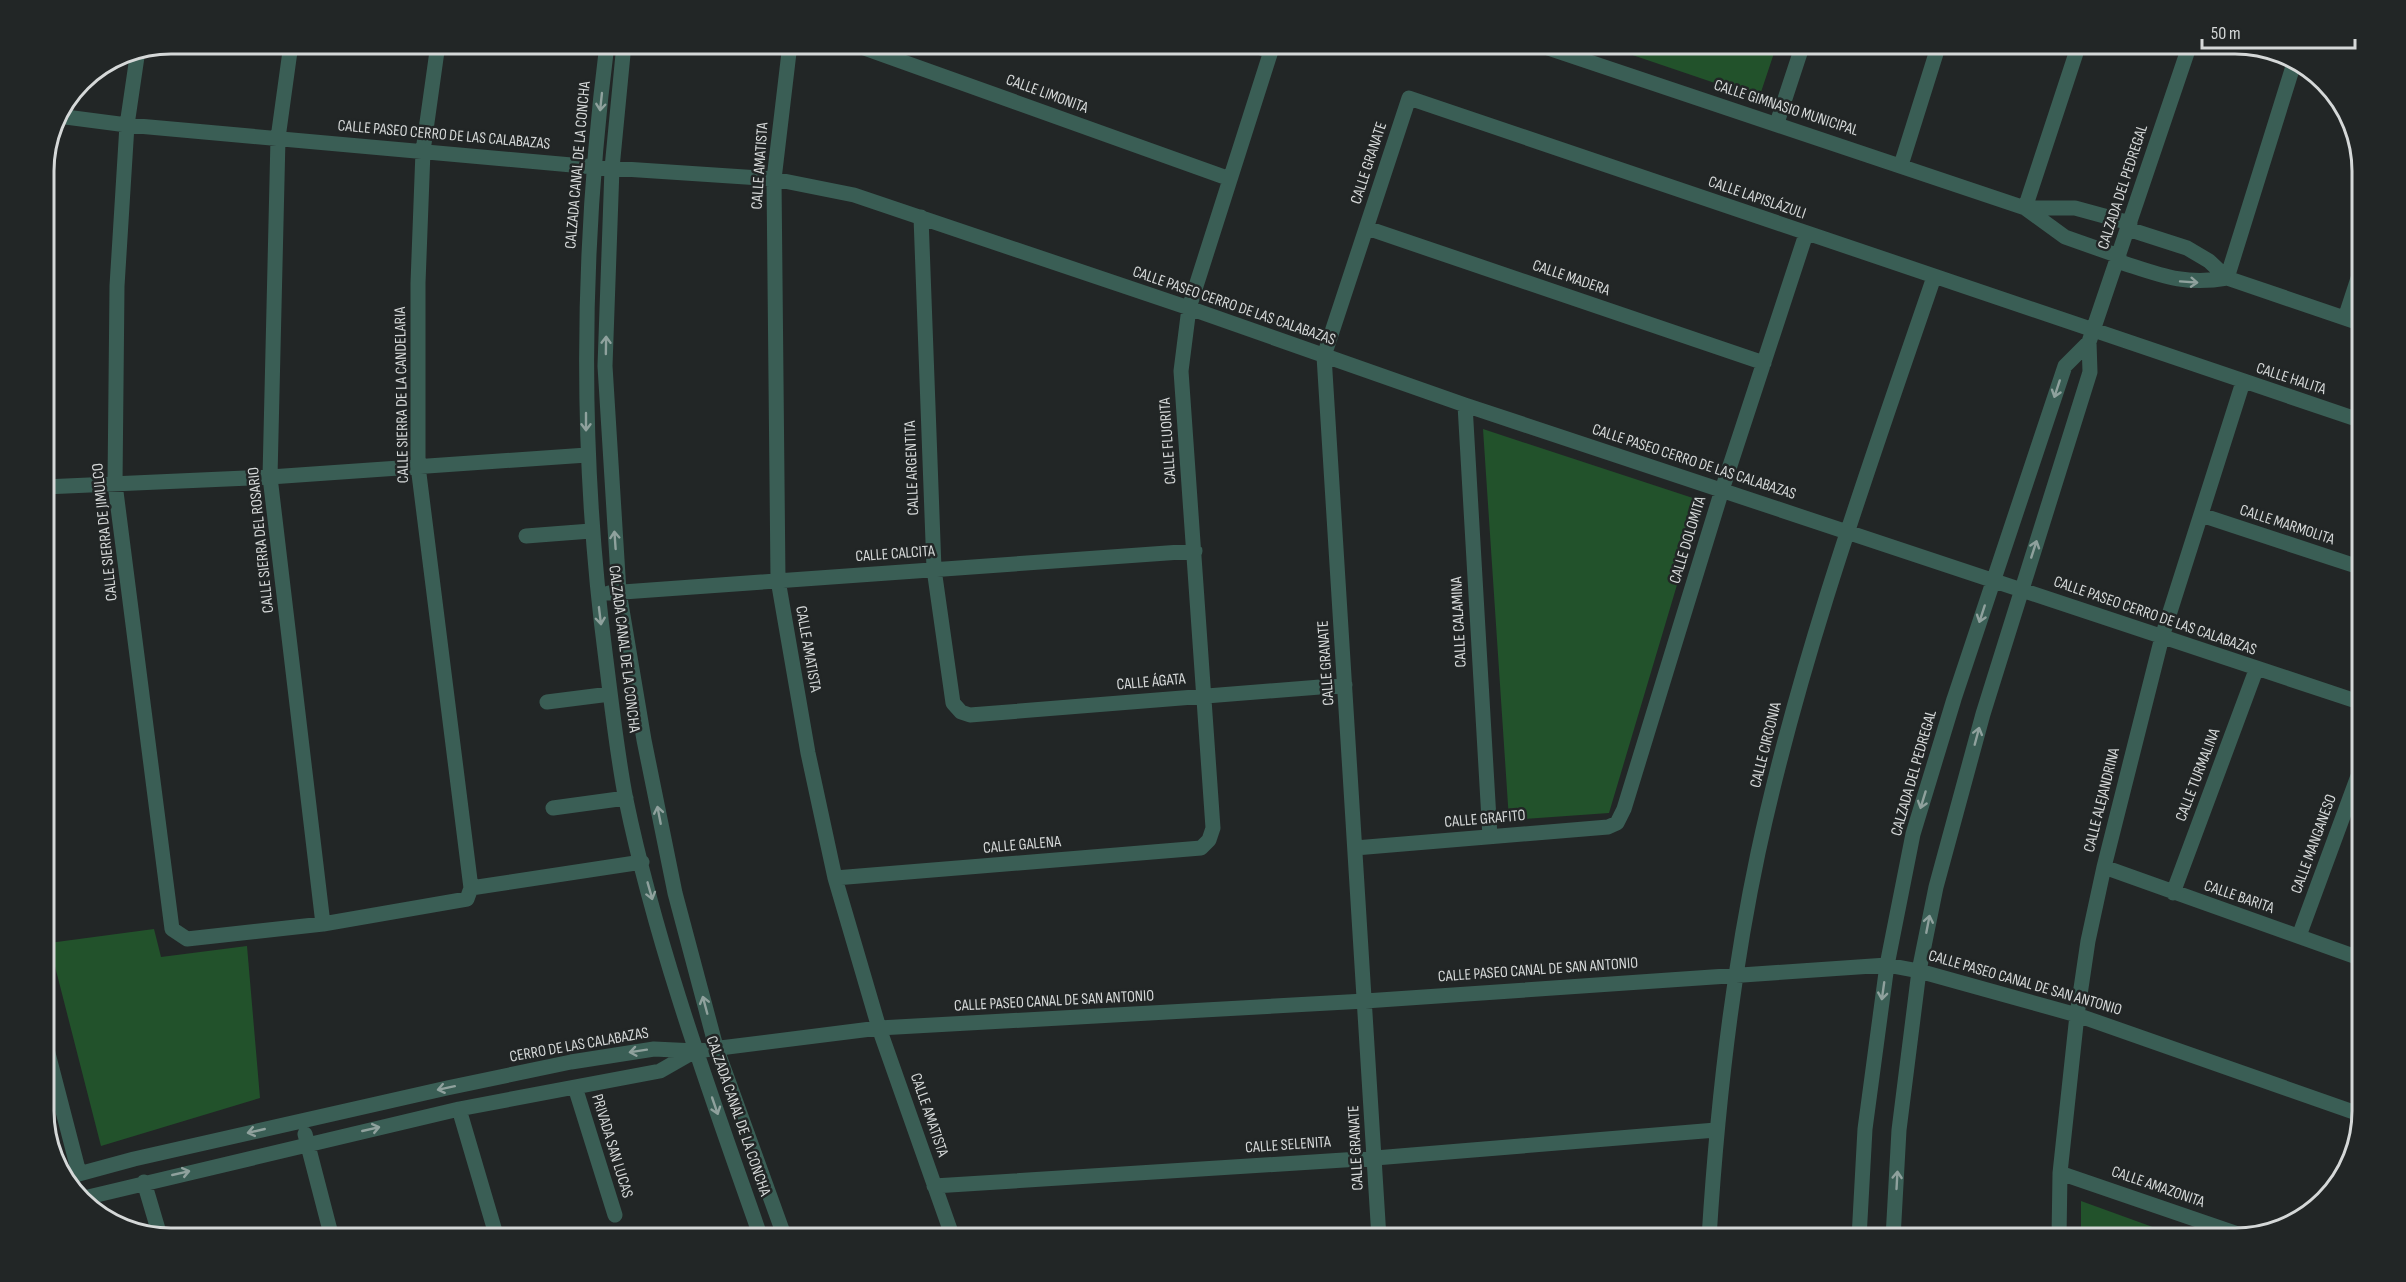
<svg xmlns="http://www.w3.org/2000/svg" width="2406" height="1282" font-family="'Sofia Sans Condensed',sans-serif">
	<rect width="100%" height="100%" fill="#222626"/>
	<path fill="#22522b" d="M 1600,44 L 1777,44 L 1759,98 Z
		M 1483,429 L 1702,501 L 1609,813 L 1509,820 Z
		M 154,929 L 161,957 L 247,946 L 260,1098 L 101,1146 L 49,943 Z
		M 2081,1201 L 2183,1238 L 2081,1238 Z"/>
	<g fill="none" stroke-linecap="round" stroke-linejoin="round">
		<path stroke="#3a5e55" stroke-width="15" d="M 291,44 L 278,138 L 270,477 L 323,924
			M 607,44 C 581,249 579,455 606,660 C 612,707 617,754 626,800 C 657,949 711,1095 761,1238
			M 624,44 L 612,168 L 605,366 L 619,592 L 644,740 L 675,893 L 716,1047 L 785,1238
			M 790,44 L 774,179 L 778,580 L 808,753 L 835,878 L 879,1028 L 953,1238
			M 853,44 L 1230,179
			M 1536,44 L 2025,208 L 2065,237 L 2119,256
			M 138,50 L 127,125 L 117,286 L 115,484 L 172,929 L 187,939 L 323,924 L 467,899 L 471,888 L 418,466 L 418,283 L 423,151 L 438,44
			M 58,116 L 127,125 L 594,167 L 774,179 L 854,195 L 1189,308 L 1465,405 L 2362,703
			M 1777,123 L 1803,44
			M 1901,165 L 1939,44
			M 2025,208 L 2079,44
			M 2025,208 L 2075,208 L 2130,223
			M 921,217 L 934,569 L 953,703 L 961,712 L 970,715 L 1345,685
			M 1367,228 L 1764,363
			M 2128,229 L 2187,248 L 2209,261 L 2227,278 L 2362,324
			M 2117,261 C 2158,274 2183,286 2227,278
			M 2227,278 L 2295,60
			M 2345,318 L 2362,266
			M 1465,405 L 1490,837
			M 44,487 L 270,477 L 587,455
			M 2201,515 L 2362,568
			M 526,536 L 591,531
			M 609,593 L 1195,551
			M 547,702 L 610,694
			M 553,808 L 626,798
			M 1355,848 L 1608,827 L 1617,823 L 1624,809 L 1722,490 L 1806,234
			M 2104,867 L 2362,959
			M 835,878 L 1201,848 L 1209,840 L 1213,828 L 1181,371 L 1189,308 L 1271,51 L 1249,44
			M 471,888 L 642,862
			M 2173,893 L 2256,670
			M 2299,936 L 2362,765
			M 44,1038 L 79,1173
			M 575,1087 L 615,1215
			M 459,1109 L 497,1238
			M 305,1134 L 332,1238
			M 2060,1173 L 2244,1236
			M 64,1178 L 134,1159 L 447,1088 L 571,1062 L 654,1049 L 696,1051 L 879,1028 L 1365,1001 L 1887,965 L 1919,971 L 2077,1015 L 2362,1115
			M 144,1182 L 160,1236
			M 934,1186 L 1375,1158 L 1716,1130
			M 84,1198 L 459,1109 L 660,1071 L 695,1051
			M 1379,1238 L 1324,356 L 1409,98 L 2362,421
			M 1709,1238 C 1717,1109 1731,980 1758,853 C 1800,657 1869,467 1934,277
			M 1859,1238 L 1865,1129 L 1887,965 L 1913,834 L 1954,699 L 2065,366 L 2089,342
			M 1893,1238 L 1899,1130 L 1919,971 L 1936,887 L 1983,714 L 2090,372 L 2089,342 L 2190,44
			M 2059,1238 L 2060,1173 L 2077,1015 L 2088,941 L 2104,867 L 2162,637 L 2243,382"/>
	</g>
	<defs><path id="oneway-shaft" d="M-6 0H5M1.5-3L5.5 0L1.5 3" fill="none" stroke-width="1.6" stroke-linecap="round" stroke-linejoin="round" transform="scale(1.5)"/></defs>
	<g stroke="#8fa19d">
		<use href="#oneway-shaft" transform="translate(601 102) rotate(96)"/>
		<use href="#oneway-shaft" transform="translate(2189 282) rotate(4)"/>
		<use href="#oneway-shaft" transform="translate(606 345) rotate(-89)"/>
		<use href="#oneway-shaft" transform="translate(2057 389) rotate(108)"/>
		<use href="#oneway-shaft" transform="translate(586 422) rotate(90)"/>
		<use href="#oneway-shaft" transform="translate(615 540) rotate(-94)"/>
		<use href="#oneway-shaft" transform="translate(2034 549) rotate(-72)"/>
		<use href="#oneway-shaft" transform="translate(1982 614) rotate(108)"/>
		<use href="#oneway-shaft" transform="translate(600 616) rotate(83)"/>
		<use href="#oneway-shaft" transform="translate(1977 736) rotate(-75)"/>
		<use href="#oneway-shaft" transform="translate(1923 800) rotate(107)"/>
		<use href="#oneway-shaft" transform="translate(659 815) rotate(-101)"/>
		<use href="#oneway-shaft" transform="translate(650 891) rotate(74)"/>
		<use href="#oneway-shaft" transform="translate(1928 924) rotate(-79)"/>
		<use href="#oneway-shaft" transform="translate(1883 991) rotate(98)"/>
		<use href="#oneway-shaft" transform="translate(705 1005) rotate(-105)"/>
		<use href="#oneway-shaft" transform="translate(638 1051) rotate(171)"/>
		<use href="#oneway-shaft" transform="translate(446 1088) rotate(168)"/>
		<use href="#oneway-shaft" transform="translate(715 1106) rotate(71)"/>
		<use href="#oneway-shaft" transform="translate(371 1129) rotate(-13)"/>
		<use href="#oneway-shaft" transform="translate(256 1131) rotate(167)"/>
		<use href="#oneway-shaft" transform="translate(181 1173) rotate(-13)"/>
		<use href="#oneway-shaft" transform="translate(1897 1180) rotate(-87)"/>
	</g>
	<g text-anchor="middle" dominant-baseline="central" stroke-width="5" stroke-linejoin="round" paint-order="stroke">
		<g font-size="16" fill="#d5d8d8" stroke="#222626">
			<text transform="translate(1047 94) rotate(20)">CALLE LIMONITA</text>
			<text transform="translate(1786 108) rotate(18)">CALLE GIMNASIO MUNICIPAL</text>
			<text transform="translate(444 135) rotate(5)">CALLE PASEO CERRO DE LAS CALABAZAS</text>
			<text transform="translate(1369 163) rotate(-72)">CALLE GRANATE</text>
			<text transform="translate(578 165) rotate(-85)">CALZADA CANAL DE LA CONCHA</text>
			<text transform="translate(760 166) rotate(-86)">CALLE AMATISTA</text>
			<text transform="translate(2123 187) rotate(-72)">CALZADA DEL PEDREGAL</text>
			<text transform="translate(1757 198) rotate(19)">CALLE LAPISLÁZULI</text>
			<text transform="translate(1571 278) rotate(19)">CALLE MADERA</text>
			<text transform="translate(1234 306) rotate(19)">CALLE PASEO CERRO DE LAS CALABAZAS</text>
			<text transform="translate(2291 379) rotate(18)">CALLE HALITA</text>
			<text transform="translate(402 395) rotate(-91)">CALLE SIERRA DE LA CANDELARIA</text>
			<text transform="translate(1168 441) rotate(-94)">CALLE FLUORITA</text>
			<text transform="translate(1694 462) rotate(18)">CALLE PASEO CERRO DE LAS CALABAZAS</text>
			<text transform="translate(912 468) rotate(-92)">CALLE ARGENTITA</text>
			<text transform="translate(2287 525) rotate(18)">CALLE MARMOLITA</text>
			<text transform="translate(105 532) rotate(-96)">CALLE SIERRA DE JIMULCO</text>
			<text transform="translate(261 540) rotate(-96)">CALLE SIERRA DEL ROSARIO</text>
			<text transform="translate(1688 540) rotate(-73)">CALLE DOLOMITA</text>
			<text transform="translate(895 554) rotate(-4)">CALLE CALCITA</text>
			<text transform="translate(2155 616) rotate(19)">CALLE PASEO CERRO DE LAS CALABAZAS</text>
			<text transform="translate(1459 622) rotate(-93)">CALLE CALAMINA</text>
			<text transform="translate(624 649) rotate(83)">CALZADA CANAL DE LA CONCHA</text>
			<text transform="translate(808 649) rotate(80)">CALLE AMATISTA</text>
			<text transform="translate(1326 663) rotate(-94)">CALLE GRANATE</text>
			<text transform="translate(1151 682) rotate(-5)">CALLE ÁGATA</text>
			<text transform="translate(1766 745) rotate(-76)">CALLE CIRCONIA</text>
			<text transform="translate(1914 773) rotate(-74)">CALZADA DEL PEDREGAL</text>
			<text transform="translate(2198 775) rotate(-69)">CALLE TURMALINA</text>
			<text transform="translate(2102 800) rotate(-76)">CALLE ALEJANDRINA</text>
			<text transform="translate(1485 819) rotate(-5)">CALLE GRAFITO</text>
			<text transform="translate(2314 844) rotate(-70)">CALLE MANGANESO</text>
			<text transform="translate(1022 845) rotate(-5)">CALLE GALENA</text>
			<text transform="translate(2239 897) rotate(19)">CALLE BARITA</text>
			<text transform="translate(1538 970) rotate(-4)">CALLE PASEO CANAL DE SAN ANTONIO</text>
			<text transform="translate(2025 983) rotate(16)">CALLE PASEO CANAL DE SAN ANTONIO</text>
			<text transform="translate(1054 1001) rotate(-3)">CALLE PASEO CANAL DE SAN ANTONIO</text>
			<text transform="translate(579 1045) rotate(-10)">CERRO DE LAS CALABAZAS</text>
			<text transform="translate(929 1115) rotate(71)">CALLE AMATISTA</text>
			<text transform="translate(738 1116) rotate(71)">CALZADA CANAL DE LA CONCHA</text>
			<text transform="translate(1288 1145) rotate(-4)">CALLE SELENITA</text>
			<text transform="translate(612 1146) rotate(73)">PRIVADA SAN LUCAS</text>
			<text transform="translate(1356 1148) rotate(-93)">CALLE GRANATE</text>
			<text transform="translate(2158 1187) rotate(19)">CALLE AMAZONITA</text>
		</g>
	</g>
	<path d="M0 0H2406V1282H0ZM171 54H2235A117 117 0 0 1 2352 171V1111A117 117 0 0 1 2235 1228H171A117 117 0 0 1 54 1111V171A117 117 0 0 1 171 54Z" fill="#222626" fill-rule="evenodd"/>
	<path fill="none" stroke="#d5d8d8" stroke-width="3" d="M171 54H2235A117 117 0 0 1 2352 171V1111A117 117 0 0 1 2235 1228H171A117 117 0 0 1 54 1111V171A117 117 0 0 1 171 54Z"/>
	<path d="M2202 39v9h153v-9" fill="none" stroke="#d5d8d8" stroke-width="3"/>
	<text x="2211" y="39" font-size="18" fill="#d5d8d8" stroke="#222626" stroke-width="4.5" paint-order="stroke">50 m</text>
</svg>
